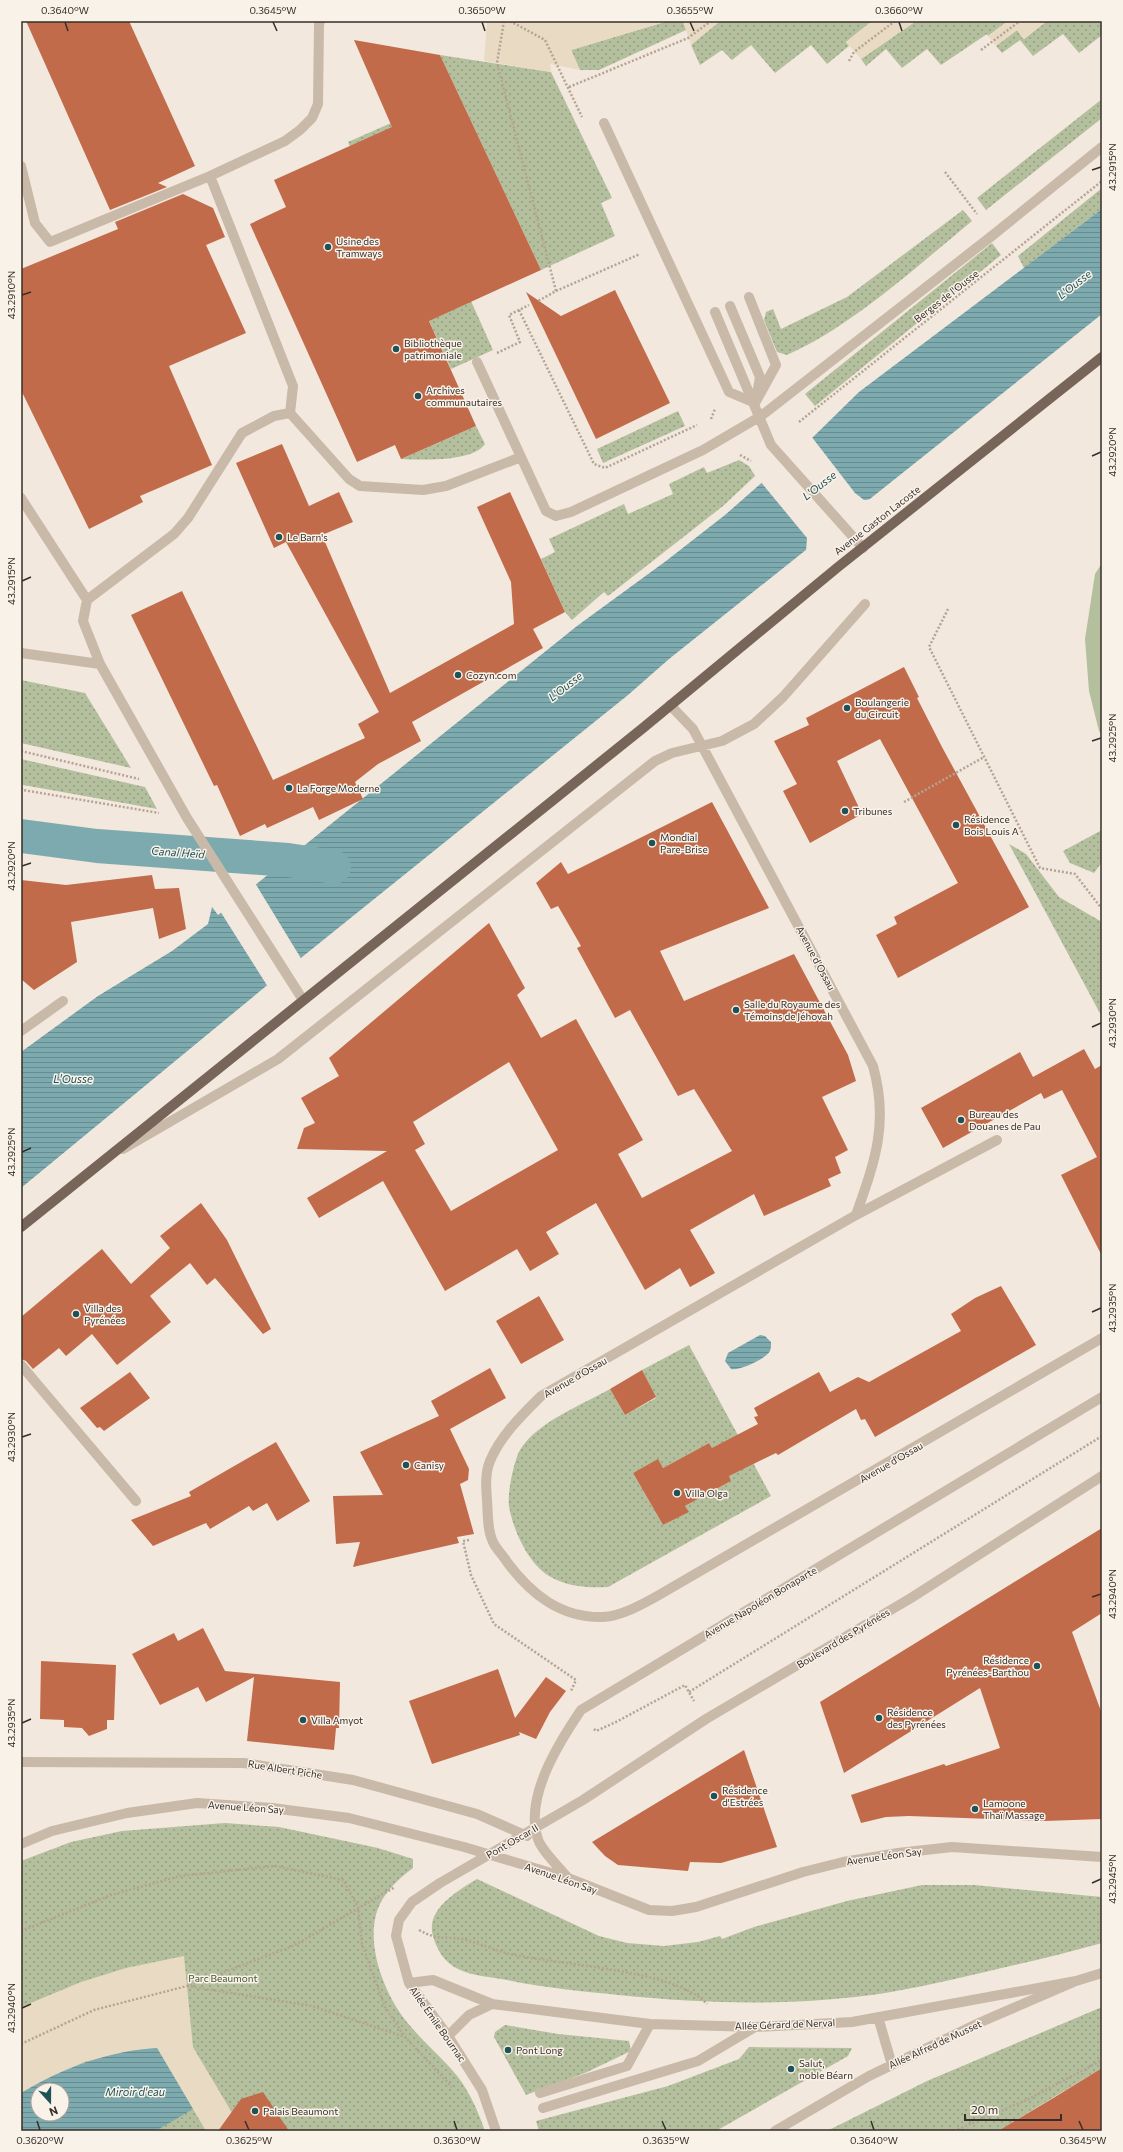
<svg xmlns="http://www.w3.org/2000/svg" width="1123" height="2152" font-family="Commissioner,sans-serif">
	<defs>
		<pattern id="green-dots" width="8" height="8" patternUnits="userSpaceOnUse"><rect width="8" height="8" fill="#b4c09d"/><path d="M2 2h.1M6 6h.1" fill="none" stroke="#939c80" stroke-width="1.8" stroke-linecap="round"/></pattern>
		<pattern id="water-rules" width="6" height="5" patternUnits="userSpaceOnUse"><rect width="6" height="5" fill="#7daaae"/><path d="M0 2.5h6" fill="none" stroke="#678b8e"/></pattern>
	</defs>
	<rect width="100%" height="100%" fill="#f2e8dd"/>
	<path fill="url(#green-dots)" fill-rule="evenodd" d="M 668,21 L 683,21 L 686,30 L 599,70 L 580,70 L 571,50 Z
		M 720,21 L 872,21 L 846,42 L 849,46 L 827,64 L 811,45 L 775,73 L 751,45 L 732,60 L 722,50 L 700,65 L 691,45 Z
		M 916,21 L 1008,21 L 988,36 L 987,34 L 941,65 L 927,49 L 902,68 L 886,49 L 866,66 L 861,59 Z
		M 1047,21 L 1102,21 L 1102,35 L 1079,53 L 1063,34 L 1033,56 L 1020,40 L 1002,53 L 996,46 L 1017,30 L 1024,39 Z
		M 440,55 L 551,72 L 612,198 L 601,203 L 615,236 L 541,270 Z
		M 1102,99 L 1102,118 L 986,210 L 977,198 Z
		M 391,123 L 493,350 L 451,369 L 348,142 Z
		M 1102,188 L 1102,209 L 1024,268 L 1018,256 Z
		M 963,210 L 972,221 C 916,267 852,326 787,355 L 777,352 L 764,320 L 766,312 L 773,309 L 781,329 L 847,297 Z
		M 992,243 L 1001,255 L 815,406 L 805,394 Z
		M 678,411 L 685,426 L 603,463 L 597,449 Z
		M 476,426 L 485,444 C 473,462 421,460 401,459 Z
		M 739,460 L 749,466 L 755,476 L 723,506 L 608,596 L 604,592 L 572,620 L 565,612 L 541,559 L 555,552 L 549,539 L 624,504 L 628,514 L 673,494 L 669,484 L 704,467 L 707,473 Z
		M 21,680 L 85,693 L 131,768 L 21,743 Z
		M 21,759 L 145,787 L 157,809 L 23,785 L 21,781 Z
		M 1102,830 L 1102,862 L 1094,873 L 1070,863 L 1063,851 Z
		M 1009,844 L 1026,854 L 1059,897 L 1102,922 L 1102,1017 Z
		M 689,1345 L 771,1496 L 608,1587 C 588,1588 567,1587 549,1576 C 528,1563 513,1530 509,1506 C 507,1495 514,1460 520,1450 C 537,1422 582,1405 610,1389 L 625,1415 L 656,1398 L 642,1370 ZM 709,1443 L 731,1481 L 685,1506 L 688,1512 L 663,1525 L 633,1473 L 658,1460 L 663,1468 Z
		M 225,1823 L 279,1827 L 378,1848 L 413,1859 L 413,1868 C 400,1878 388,1888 380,1904 C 363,1939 383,1992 406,2021 C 422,2041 442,2057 458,2077 C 470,2093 478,2111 485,2131 L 21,2131 L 21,1861 L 71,1842 L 122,1831 ZM 38,2090 L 62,2090 L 62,2114 L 38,2114 Z
		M 477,1879 L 599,1936 L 627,1943 L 664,1946 L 698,1942 L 720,1936 L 722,1939 L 754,1927 L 847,1901 L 922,1885 L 974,1885 L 1102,1897 L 1102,1943 C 1063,1954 1024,1963 985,1972 C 941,1982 900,1992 855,1997 C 775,2006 699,2003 619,1995 C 581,1991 544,1988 507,1980 C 492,1977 471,1976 458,1969 C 444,1962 437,1950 433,1936 C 425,1909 459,1890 477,1879 Z
		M 1102,2007 L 1102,2068 L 998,2131 L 827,2131 L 927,2081 Z
		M 505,2025 L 558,2034 L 629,2041 L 631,2051 L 585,2073 L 526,2095 L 494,2037 L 495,2032 Z
		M 749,2047 L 852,2048 L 848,2056 L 716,2131 L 539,2131 L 536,2121 L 668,2086 L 739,2059 Z"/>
	<path fill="#b4c09d" d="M 1102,563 L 1102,736 L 1099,731 L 1089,691 L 1085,639 L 1095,574 Z"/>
	<path fill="#e9dac4" d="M 487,21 L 668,21 L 571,50 L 580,70 L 550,64 L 551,72 L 484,61 Z
		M 683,21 L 720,21 L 691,45 Z
		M 872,21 L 916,21 L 861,59 L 846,42 Z
		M 1008,21 L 1047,21 L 1023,39 L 1017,30 L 996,46 L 988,36 Z
		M 184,1956 L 193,2047 L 234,2116 L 221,2131 L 206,2131 L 157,2048 L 131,2051 L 84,2062 L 21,2093 L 21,2007 L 81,1982 L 126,1968 Z"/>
	<path fill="url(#water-rules)" fill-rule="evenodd" d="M 1102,209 L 1102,314 L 669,659 L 628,695 L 276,978 L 21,1188 L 21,1052 L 98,996 L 172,951 L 208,924 L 212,907 L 218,915 L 577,626 L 666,561 L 725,515 L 809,441 L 859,392 Z
		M 760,1335 L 765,1336 L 771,1342 C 771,1345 771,1349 770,1351 C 766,1359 739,1371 731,1369 L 725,1361 L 728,1353 Z
		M 157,2048 L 193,2109 L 159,2129 L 147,2131 L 21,2131 L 21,2093 C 63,2068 108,2051 157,2048 ZM 38,2090 L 62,2090 L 62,2114 L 38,2114 Z"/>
	<path fill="#f2e8dd" d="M 811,436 L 855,493 L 864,500 L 873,499 L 806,552 L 807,538 L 760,481 Z
		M 255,883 L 302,960 L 268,987 L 220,911 Z"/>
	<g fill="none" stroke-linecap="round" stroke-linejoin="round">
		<path stroke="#7daaae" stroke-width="34" d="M 21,836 L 97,846 L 288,860 L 334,867"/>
	</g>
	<path fill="#c26b4a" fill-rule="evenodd" d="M 26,21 L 129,21 L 195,166 L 158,183 L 167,187 L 110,210 Z
		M 354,40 L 440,55 L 541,270 L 429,321 L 476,426 L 401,459 L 395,445 L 357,462 L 250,224 L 286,207 L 274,180 L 392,127 Z
		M 183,194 L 213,208 L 225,237 L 206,245 L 246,333 L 169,366 L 212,465 L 140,496 L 143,502 L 89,529 L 21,390 L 21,269 L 118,229 L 115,222 Z
		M 615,290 L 670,403 L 596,439 L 526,292 L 561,316 Z
		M 282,444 L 309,506 L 339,492 L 353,522 L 322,535 L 390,693 L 514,624 L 511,582 L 477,507 L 510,492 L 565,612 L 533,629 L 543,648 L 412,722 L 421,741 L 378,764 L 355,782 L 363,799 L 319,820 L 313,807 L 267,828 L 265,824 L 240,836 L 217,785 L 214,786 L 131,615 L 182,591 L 273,780 L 365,738 L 358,724 L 379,712 L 286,542 L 274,548 L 236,463 Z
		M 904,667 L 919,697 L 917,698 L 942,747 L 1029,907 L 898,978 L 876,935 L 897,924 L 894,917 L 958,883 L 880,739 L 837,761 L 862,814 L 810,843 L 783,791 L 797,784 L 774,741 L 809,725 L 806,718 Z
		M 712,802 L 769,908 L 660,951 L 684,1001 L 794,954 L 848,1055 L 856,1081 L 822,1097 L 848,1150 L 835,1157 L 841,1173 L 828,1179 L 831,1186 L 764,1216 L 754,1194 L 690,1230 L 715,1273 L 690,1287 L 680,1268 L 645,1290 L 596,1203 L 546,1232 L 559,1254 L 530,1271 L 517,1249 L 445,1291 L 383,1181 L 319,1218 L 307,1198 L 387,1151 L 297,1149 L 304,1128 L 315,1123 L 301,1098 L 339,1076 L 329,1058 L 489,923 L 525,988 L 517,995 L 541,1038 L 576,1019 L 643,1140 L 618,1154 L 642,1198 L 732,1151 L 694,1089 L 678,1096 L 630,1010 L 615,1018 L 577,948 L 581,946 L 558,906 L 551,909 L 536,883 L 561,862 L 568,874 ZM 509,1062 L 558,1150 L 451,1211 L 415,1150 L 425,1144 L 413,1122 Z
		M 152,875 L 155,889 L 179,888 L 186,929 L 159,939 L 153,908 L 71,922 L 77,962 L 34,990 L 21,979 L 21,880 L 66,885 Z
		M 1084,1049 L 1095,1069 L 1102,1065 L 1102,1256 L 1061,1175 L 1097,1157 L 1062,1090 L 1044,1099 L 1041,1093 L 943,1148 L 921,1108 L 1020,1052 L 1033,1077 Z
		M 201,1203 L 227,1240 L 271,1329 L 263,1334 L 215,1278 L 207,1285 L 190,1263 L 150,1296 L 171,1322 L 117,1365 L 92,1334 L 66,1356 L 59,1348 L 33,1369 L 26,1361 L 21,1359 L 21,1317 L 102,1249 L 131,1284 L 170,1248 L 160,1236 Z
		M 1001,1286 L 1036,1345 L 875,1437 L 865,1419 L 861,1420 L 856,1409 L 778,1455 L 776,1453 L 729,1476 L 731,1481 L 685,1506 L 689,1512 L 663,1525 L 633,1473 L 658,1459 L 663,1468 L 709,1443 L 712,1448 L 758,1424 L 754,1417 L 758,1416 L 754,1408 L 819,1372 L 830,1392 L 858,1377 L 869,1382 L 961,1331 L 951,1314 L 975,1298 Z
		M 539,1296 L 564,1340 L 521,1364 L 496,1321 Z
		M 490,1368 L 506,1398 L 450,1429 L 469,1469 L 468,1480 L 460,1484 L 474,1534 L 457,1537 L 459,1543 L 353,1567 L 360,1542 L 336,1544 L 333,1496 L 383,1495 L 360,1452 L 439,1416 L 431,1401 Z
		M 642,1370 L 656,1397 L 625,1415 L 610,1389 Z
		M 130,1372 L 150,1398 L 104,1431 L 100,1427 L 97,1428 L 80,1408 Z
		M 276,1442 L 310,1501 L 277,1521 L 267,1503 L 253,1511 L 249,1506 L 210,1529 L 206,1523 L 153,1546 L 131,1520 L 191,1496 L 189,1492 Z
		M 1102,1528 L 1102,1613 L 1072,1632 L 1102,1714 L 1102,1819 L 1045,1821 L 909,1816 L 886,1817 L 861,1823 L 851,1795 L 944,1764 L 946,1766 L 1000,1748 L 980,1688 L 844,1773 L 820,1702 Z
		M 203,1628 L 225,1671 L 340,1682 L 339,1728 L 336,1728 L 334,1750 L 247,1741 L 254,1677 L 206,1702 L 198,1687 L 160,1705 L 132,1654 L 174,1633 L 178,1641 Z
		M 41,1661 L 116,1665 L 114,1720 L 107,1720 L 107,1729 L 89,1736 L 82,1728 L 64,1727 L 64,1720 L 40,1719 Z
		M 498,1669 L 515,1718 L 546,1677 L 566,1691 L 550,1712 L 536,1739 L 519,1732 L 520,1735 L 432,1764 L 409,1701 Z
		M 744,1750 L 777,1847 L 721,1863 L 690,1862 L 688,1871 L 618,1865 L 605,1856 L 592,1842 Z
		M 1102,2068 L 1102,2131 L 998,2131 L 1055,2097 Z
		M 263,2092 L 289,2131 L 218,2131 L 241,2099 Z"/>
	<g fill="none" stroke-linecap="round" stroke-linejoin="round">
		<path stroke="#b5a393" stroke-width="2.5" stroke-dasharray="2 2" stroke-linecap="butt" d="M 504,21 L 497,63 L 556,291 L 538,301
			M 510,21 L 545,40 L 582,117
			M 981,50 L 1020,21
			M 849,61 L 854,52 L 895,21
			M 569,87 L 688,38 L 711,21
			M 945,172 L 977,214
			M 556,291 L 640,254
			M 519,310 L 594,464 L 605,468 L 697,425
			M 497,353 L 520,342 L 509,315 L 529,305
			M 711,419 L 715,409
			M 799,422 L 1102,181
			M 740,455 L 751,461
			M 948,609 L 929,647 L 1040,868 L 1075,874 L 1102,909
			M 21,751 L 139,779
			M 21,788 L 23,790 L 159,813
			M 904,802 L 984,757
			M 469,1540 L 463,1541 L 471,1575 L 494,1624 L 576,1680 L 571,1691
			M 689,1692 L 1102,1436
			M 594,1729 L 596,1731 L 616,1722 L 685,1685 L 694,1701
			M 419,1930 C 439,1941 442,1936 462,1939 C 481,1943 497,1952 515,1955 C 561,1965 676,1970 707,2004
			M 21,1931 L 111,1895 L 180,1876 L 275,1866 L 343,1880 L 358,1907 L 362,1944 L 385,2007 L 405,2037 L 452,2087
			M 187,1986 L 312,2006 L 405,2037
			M 21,2044 L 94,2010 L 187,1986 L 293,1946 L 395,1887
			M 954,2131 L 1029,2099 L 1102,2060"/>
		<path stroke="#c9b9a9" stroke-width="10" d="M 604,123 L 729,392 L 755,403
			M 21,166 L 35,223 L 50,242 L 210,176 L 285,141 L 300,130 L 312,118 L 318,104 L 319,25 L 320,21
			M 210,176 L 293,386 L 290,413
			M 749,297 L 776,365 L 755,403
			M 730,306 L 760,377 L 757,394
			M 715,312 L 771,445 L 863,548
			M 477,362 L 546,511 L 556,516 L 571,512 L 703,450 L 761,416 L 993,235 L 1102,147
			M 21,498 L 87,600
			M 21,653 L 100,664
			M 670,705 L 693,729 L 873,1066 C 889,1123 875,1161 856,1215 L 541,1396 C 522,1415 501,1435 490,1461 C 485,1473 486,1487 487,1500 C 488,1513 487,1530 493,1542 C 496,1549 503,1555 507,1562 C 531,1594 560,1618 603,1617 C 622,1616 643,1604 659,1595 L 1102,1338
			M 303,1000 L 187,818 L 100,664 L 83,621 L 87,600 L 174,534 L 188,518 L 242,433 L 274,416 L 290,413 L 349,479 L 360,486 L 423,490 L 446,486 L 521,457
			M 21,1031 L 63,1001
			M 123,1149 L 278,1059 L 655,761 L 672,753 L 722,741 L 754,724 L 783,697 L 865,604
			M 856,1215 L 997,1140
			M 21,1365 L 136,1501
			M 21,1762 L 244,1763 L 353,1780 L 477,1814 L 527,1836
			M 21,1844 L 52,1831 L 127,1813 L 197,1803 L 272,1808 L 349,1818 L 464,1847 L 568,1878 L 649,1910 L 672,1911 L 696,1907 L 803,1872 L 843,1862 L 898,1853 L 952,1847 L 1102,1857
			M 568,1878 C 560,1868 541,1850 538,1839 C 524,1798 558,1744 581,1710 L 1102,1397
			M 409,1983 L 433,1980 L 492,2004
			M 878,2017 L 892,2065
			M 448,2036 L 469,2015 L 492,2004 L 650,2024 L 755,2027 L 852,2022 L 1076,1981
			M 540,2093 L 627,2066 L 650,2024
			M 543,2108 L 698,2061 L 755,2027
			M 496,2131 L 482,2090 L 448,2036 L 409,1983 L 396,1936 L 399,1920 L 412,1902 L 440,1883 L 583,1800 L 706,1719 L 911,1598 L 1102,1476
			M 775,2131 L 869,2076 L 981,2022 L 1076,1981 L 1102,1973"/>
		<path stroke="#78655a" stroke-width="10" d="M 21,1227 L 643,728 L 838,567 L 1102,357"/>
	</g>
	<path fill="none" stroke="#372e29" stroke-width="1.5" d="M 65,22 L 68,31M 273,22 L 277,31M 482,22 L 485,31M 690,22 L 694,31M 899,22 L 902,31M 1092,170 L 1101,167M 22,295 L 31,292M 1092,456 L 1101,452M 22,581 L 31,577M 1092,741 L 1101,738M 22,866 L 31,863M 1092,1027 L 1101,1023M 22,1152 L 31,1148M 1092,1312 L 1101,1308M 22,1437 L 31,1434M 1092,1597 L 1101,1594M 22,1723 L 31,1719M 1092,1883 L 1101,1879M 22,2008 L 31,2004M 37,2121 L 40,2130M 245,2121 L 249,2130M 454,2121 L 457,2130M 662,2121 L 666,2130M 871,2121 L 874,2130M 1079,2121 L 1083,2130"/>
	<g fill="#1f5257" stroke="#f9f2e9" stroke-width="1.5">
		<circle cx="328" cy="247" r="4"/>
		<circle cx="396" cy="349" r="4"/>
		<circle cx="418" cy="396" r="4"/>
		<circle cx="279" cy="537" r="4"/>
		<circle cx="458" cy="675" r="4"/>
		<circle cx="847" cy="708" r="4"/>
		<circle cx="289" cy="788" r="4"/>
		<circle cx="845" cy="811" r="4"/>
		<circle cx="956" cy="825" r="4"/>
		<circle cx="652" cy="843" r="4"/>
		<circle cx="736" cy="1010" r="4"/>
		<circle cx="961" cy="1120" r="4"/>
		<circle cx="76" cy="1314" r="4"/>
		<circle cx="406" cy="1465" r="4"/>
		<circle cx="677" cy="1493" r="4"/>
		<circle cx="1037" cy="1666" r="4"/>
		<circle cx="879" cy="1718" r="4"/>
		<circle cx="303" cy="1720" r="4"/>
		<circle cx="714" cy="1796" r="4"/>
		<circle cx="975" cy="1809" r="4"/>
		<circle cx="508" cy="2050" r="4"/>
		<circle cx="791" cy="2069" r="4"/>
		<circle cx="255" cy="2111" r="4"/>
	</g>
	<g text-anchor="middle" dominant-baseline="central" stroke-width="3" stroke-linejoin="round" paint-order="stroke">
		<g font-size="10" fill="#372e29" stroke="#f9f2e9" text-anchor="start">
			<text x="336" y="241">Usine des<tspan x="336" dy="12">Tramways</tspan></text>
			<text x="404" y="343">Bibliothèque<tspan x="404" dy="12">patrimoniale</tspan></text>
			<text x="426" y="390">Archives<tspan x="426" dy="12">communautaires</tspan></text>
			<text x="287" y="537">Le Barn's</text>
			<text x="466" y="675">Cozyn.com</text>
			<text x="855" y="702">Boulangerie<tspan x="855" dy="12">du Circuit</tspan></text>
			<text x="297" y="788">La Forge Moderne</text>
			<text x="853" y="811">Tribunes</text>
			<text x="964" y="819">Résidence<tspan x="964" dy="12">Bois Louis A</tspan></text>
			<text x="660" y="837">Mondial<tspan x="660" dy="12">Pare-Brise</tspan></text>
			<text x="744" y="1004">Salle du Royaume des<tspan x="744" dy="12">Témoins de Jéhovah</tspan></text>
			<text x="969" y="1114">Bureau des<tspan x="969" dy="12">Douanes de Pau</tspan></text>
			<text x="84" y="1308">Villa des<tspan x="84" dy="12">Pyrénées</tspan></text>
			<text x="414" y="1465">Canisy</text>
			<text x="685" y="1493">Villa Olga</text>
			<text x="1029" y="1660" text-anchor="end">Résidence<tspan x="1029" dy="12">Pyrénées-Barthou</tspan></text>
			<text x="887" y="1712">Résidence<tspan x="887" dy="12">des Pyrénées</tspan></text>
			<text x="311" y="1720">Villa Amyot</text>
			<text x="722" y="1790">Résidence<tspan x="722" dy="12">d'Estrées</tspan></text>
			<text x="983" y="1803">Lamoone<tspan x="983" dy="12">Thaï Massage</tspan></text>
			<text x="516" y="2050">Pont Long</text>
			<text x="799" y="2063">Salut,<tspan x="799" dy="12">noble Béarn</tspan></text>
			<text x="263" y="2111">Palais Beaumont</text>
		</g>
		<g font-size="10" fill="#372e29" stroke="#f9f2e9">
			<text transform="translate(946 296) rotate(-38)">Berges de l'Ousse</text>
			<text transform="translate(877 520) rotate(-38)">Avenue Gaston Lacoste</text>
			<text transform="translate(816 958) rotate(62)">Avenue d'Ossau</text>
			<text transform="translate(575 1377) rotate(-30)">Avenue d'Ossau</text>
			<text transform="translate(891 1462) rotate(-30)">Avenue d'Ossau</text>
			<text transform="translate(760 1602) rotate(-31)">Avenue Napoléon Bonaparte</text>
			<text transform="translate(843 1638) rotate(-31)">Boulevard des Pyrénées</text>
			<text transform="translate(285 1769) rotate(9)">Rue Albert Piche</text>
			<text transform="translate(246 1807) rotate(4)">Avenue Léon Say</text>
			<text transform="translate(512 1841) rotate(-30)">Pont Oscar II</text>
			<text transform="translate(884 1856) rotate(-8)">Avenue Léon Say</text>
			<text transform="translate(561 1878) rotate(19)">Avenue Léon Say</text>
			<text transform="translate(438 2024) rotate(55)">Allée Émile Bournac</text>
			<text transform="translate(785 2024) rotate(-2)">Allée Gérard de Nerval</text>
			<text transform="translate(935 2044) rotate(-25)">Allée Alfred de Musset</text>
		</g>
		<g font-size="10" fill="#45542d" stroke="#f9f2e9">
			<text x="223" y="1978">Parc Beaumont</text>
		</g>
		<g font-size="11" font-style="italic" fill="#1f5257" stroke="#f9f2e9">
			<text transform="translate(1074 284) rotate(-38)">L'Ousse</text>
			<text transform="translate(819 485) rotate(-38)">L'Ousse</text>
			<text transform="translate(565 686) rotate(-38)">L'Ousse</text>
			<text transform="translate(178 852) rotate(4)">Canal Heïd</text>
			<text x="73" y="1078">L'Ousse</text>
			<text x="135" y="2091">Miroir d'eau</text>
		</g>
	</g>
	<rect width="1123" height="2152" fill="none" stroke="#f9f2e9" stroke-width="44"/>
	<g transform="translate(50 2102) rotate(159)"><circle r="19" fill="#f9f2e9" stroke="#aba49c"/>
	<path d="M0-3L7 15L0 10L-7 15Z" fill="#1f5257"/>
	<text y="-6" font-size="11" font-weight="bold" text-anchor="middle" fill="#372e29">N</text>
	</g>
	<path d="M965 2114v6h96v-6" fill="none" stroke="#372e29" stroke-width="2"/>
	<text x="971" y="2114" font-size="12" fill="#372e29" stroke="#f9f2e9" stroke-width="3" paint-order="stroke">20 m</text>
	<rect x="22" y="22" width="1079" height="2108" fill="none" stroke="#372e29" stroke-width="1.5"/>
	<g font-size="10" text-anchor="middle" fill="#372e29">
		<text x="65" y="14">0.3640°W</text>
		<text x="273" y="14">0.3645°W</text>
		<text x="482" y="14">0.3650°W</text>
		<text x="690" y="14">0.3655°W</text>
		<text x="899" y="14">0.3660°W</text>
		<text transform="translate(1112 167) rotate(-90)" y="4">43.2915°N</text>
		<text transform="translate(11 295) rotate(-90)" y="4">43.2910°N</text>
		<text transform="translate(1112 452) rotate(-90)" y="4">43.2920°N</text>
		<text transform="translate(11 581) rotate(-90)" y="4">43.2915°N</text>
		<text transform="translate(1112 738) rotate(-90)" y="4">43.2925°N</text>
		<text transform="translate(11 866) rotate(-90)" y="4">43.2920°N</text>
		<text transform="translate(1112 1023) rotate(-90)" y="4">43.2930°N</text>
		<text transform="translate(11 1152) rotate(-90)" y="4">43.2925°N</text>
		<text transform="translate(1112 1308) rotate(-90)" y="4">43.2935°N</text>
		<text transform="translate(11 1437) rotate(-90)" y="4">43.2930°N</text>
		<text transform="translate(1112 1594) rotate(-90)" y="4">43.2940°N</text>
		<text transform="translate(11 1723) rotate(-90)" y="4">43.2935°N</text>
		<text transform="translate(1112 1879) rotate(-90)" y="4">43.2945°N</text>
		<text transform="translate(11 2008) rotate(-90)" y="4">43.2940°N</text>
		<text x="40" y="2144">0.3620°W</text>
		<text x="249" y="2144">0.3625°W</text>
		<text x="457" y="2144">0.3630°W</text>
		<text x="666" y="2144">0.3635°W</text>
		<text x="874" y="2144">0.3640°W</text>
		<text x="1083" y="2144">0.3645°W</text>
	</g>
</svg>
